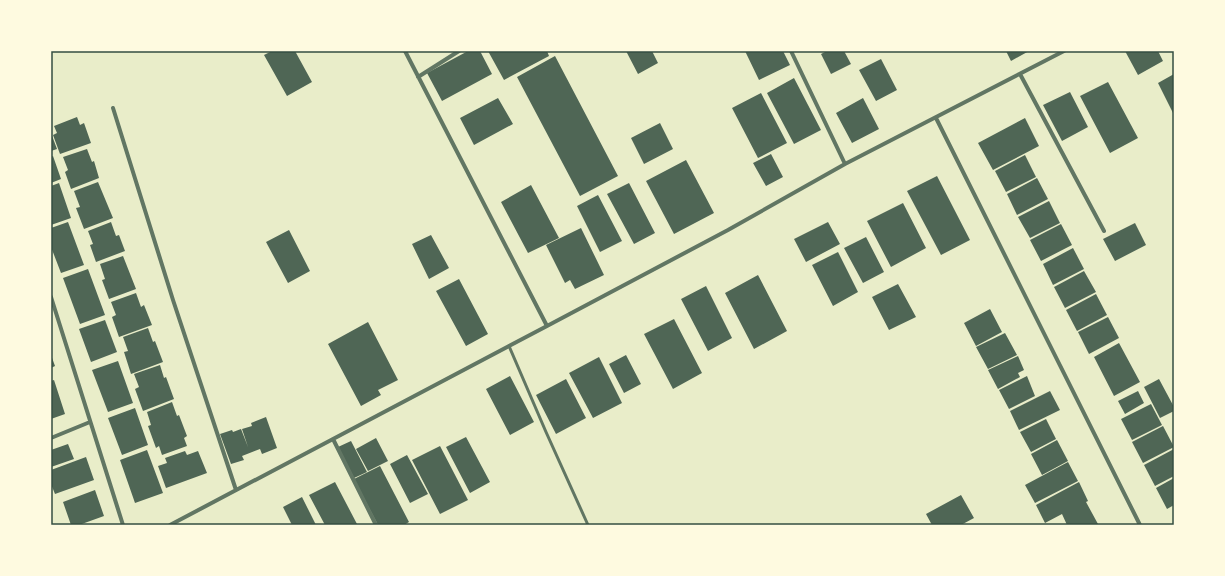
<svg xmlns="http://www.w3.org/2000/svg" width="1225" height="576" font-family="'Varela Round',sans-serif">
	<rect width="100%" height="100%" fill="#e9edc9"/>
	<path fill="#4f6655" d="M 272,51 L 295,51 L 312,82 L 287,96 L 264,55 Z
		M 468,51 L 480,51 L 492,74 L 442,101 L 427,73 Z
		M 488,51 L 547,51 L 549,56 L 504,80 Z
		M 626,51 L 652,51 L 658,63 L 638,74 Z
		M 745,51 L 783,51 L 790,65 L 759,80 Z
		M 827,51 L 844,51 L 851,64 L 831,74 L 821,54 Z
		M 1006,51 L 1029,51 L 1011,61 Z
		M 1125,51 L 1158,51 L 1163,61 L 1138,75 Z
		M 555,56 L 618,176 L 580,196 L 517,77 Z
		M 881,59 L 897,90 L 876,101 L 859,70 Z
		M 1174,74 L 1174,115 L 1158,83 Z
		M 794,78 L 821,130 L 794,144 L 767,93 Z
		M 1108,82 L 1138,138 L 1110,153 L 1080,96 Z
		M 1070,92 L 1088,127 L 1062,141 L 1043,105 Z
		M 761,93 L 787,143 L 758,158 L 732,108 Z
		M 498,98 L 513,124 L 474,145 L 460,118 Z
		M 863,98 L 879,129 L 852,143 L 836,113 Z
		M 77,117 L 80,125 L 84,123 L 91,143 L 60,154 L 53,135 L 57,133 L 54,126 Z
		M 1025,118 L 1039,146 L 993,170 L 978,143 Z
		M 660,123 L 673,149 L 644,164 L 631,138 Z
		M 51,133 L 57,149 L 51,151 Z
		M 87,149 L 92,162 L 94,161 L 99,178 L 71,189 L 65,172 L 68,170 L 63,157 Z
		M 771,154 L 783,177 L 766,186 L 753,163 Z
		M 1025,155 L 1036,177 L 1006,192 L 995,171 Z
		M 53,156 L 61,179 L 51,183 L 51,157 Z
		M 686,160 L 714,213 L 674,234 L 646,181 Z
		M 937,176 L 970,240 L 941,255 L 907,191 Z
		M 1037,178 L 1048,199 L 1017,215 L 1007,194 Z
		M 98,182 L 113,218 L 84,229 L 76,208 L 80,207 L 74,191 Z
		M 59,183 L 71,218 L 51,225 L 51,186 Z
		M 629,183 L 655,233 L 634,244 L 607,194 Z
		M 531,185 L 559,238 L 528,253 L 501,202 Z
		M 598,195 L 622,241 L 600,252 L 577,206 Z
		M 1049,201 L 1060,223 L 1030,238 L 1018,217 Z
		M 903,203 L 926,248 L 891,267 L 867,221 Z
		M 68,222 L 84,265 L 61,273 L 51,247 L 51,228 Z
		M 111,222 L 116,236 L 119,235 L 125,251 L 96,262 L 90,245 L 93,244 L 88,231 Z
		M 828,222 L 840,244 L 806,262 L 794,239 Z
		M 1135,223 L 1146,245 L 1115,261 L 1103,239 Z
		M 1061,224 L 1072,245 L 1041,261 L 1030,240 Z
		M 581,228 L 604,275 L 575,289 L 570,280 L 565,283 L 546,245 Z
		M 289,230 L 310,271 L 288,283 L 266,242 Z
		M 431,235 L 449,268 L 429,279 L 412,244 Z
		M 866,237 L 884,272 L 863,283 L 844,248 Z
		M 1073,248 L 1084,269 L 1053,285 L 1043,264 Z
		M 838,252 L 858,292 L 833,306 L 812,265 Z
		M 123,256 L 136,289 L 109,299 L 102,280 L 105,279 L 100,264 Z
		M 88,269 L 105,315 L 80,324 L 63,278 Z
		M 1084,271 L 1096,292 L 1065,308 L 1054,287 Z
		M 758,275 L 787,331 L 754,349 L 725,293 Z
		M 459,279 L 488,334 L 466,346 L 436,291 Z
		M 898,284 L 916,317 L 889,330 L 872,297 Z
		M 706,286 L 732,338 L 708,351 L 681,299 Z
		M 136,293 L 141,307 L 144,305 L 152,325 L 119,337 L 112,317 L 116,315 L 111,302 Z
		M 1096,294 L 1107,315 L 1077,331 L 1066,310 Z
		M 990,309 L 1002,332 L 976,346 L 964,323 Z
		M 1108,317 L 1119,338 L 1089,354 L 1078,332 Z
		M 674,319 L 702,373 L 673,389 L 644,334 Z
		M 105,320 L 117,352 L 91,362 L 79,329 Z
		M 368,322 L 398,380 L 378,390 L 381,395 L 361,406 L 328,344 Z
		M 148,328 L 153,342 L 155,341 L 163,362 L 131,374 L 124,352 L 128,351 L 123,337 Z
		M 1005,333 L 1017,355 L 988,369 L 976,347 Z
		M 1119,343 L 1140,382 L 1114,396 L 1094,357 Z
		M 51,355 L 55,366 L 51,368 Z
		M 626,355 L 641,384 L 624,393 L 609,364 Z
		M 1018,356 L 1024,370 L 1018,373 L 1020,377 L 998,389 L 988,370 Z
		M 599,357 L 622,403 L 593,418 L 569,373 Z
		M 118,361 L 133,403 L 108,412 L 92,370 Z
		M 160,365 L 164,378 L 166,377 L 174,399 L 143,411 L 135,389 L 139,387 L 134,374 Z
		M 510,376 L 534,422 L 510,435 L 486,389 Z
		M 1027,376 L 1035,396 L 1009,409 L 999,390 Z
		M 566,379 L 586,418 L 556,434 L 536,395 Z
		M 1159,379 L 1174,407 L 1174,411 L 1160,418 L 1144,387 Z
		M 54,380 L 65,414 L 51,419 L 51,381 Z
		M 1050,391 L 1060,410 L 1019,430 L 1010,411 Z
		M 1138,391 L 1144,403 L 1125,414 L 1118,401 Z
		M 172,402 L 177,416 L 179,415 L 187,436 L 184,438 L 187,446 L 162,455 L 159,446 L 156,448 L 148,426 L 151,425 L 147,412 Z
		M 1151,404 L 1162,425 L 1132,440 L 1121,419 Z
		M 135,408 L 148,445 L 122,455 L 108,418 Z
		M 266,417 L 277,448 L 262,454 L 260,449 L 242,456 L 244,460 L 231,464 L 220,434 L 232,430 L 233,432 L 241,429 L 248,447 L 242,429 L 252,426 L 251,423 Z
		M 1046,419 L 1056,439 L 1031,452 L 1020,432 Z
		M 1163,426 L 1174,447 L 1143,463 L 1132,442 Z
		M 466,437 L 490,482 L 470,493 L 446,447 Z
		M 376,438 L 388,461 L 368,471 L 356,449 Z
		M 1057,440 L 1068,461 L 1042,475 L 1031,454 Z
		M 351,441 L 367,472 L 354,478 L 338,447 Z
		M 68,444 L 74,459 L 51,467 L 51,450 Z
		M 440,446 L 468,500 L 440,514 L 412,460 Z
		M 1174,449 L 1174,476 L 1155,486 L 1144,465 Z
		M 147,450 L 163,493 L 135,503 L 120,460 Z
		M 185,451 L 187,455 L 198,451 L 207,473 L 166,488 L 158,466 L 167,463 L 165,458 Z
		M 407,455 L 428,494 L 410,503 L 390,464 Z
		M 86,457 L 94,480 L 55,494 L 51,484 L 51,470 Z
		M 1068,462 L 1078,481 L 1035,503 L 1025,485 Z
		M 380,466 L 409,522 L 404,525 L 378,525 L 354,479 Z
		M 1174,478 L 1174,505 L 1167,509 L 1156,488 Z
		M 335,482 L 357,524 L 356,525 L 325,525 L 309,495 Z
		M 1079,482 L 1088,501 L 1086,502 L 1098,524 L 1067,525 L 1062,514 L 1045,523 L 1036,505 Z
		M 95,490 L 104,516 L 79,525 L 71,525 L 63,502 Z
		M 961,495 L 974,518 L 961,525 L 932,525 L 926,514 Z
		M 302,497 L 316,525 L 292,525 L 283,507 Z"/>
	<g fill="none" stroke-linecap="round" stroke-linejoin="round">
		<path stroke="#617663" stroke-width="3" d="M 509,346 L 546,432 L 588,525"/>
		<path stroke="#617663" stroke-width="4" d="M 405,51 L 547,326
			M 791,51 L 845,164
			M 1020,74 L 1104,231
			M 418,77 L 459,51
			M 113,108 L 173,300 L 236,490
			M 936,118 L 1140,525
			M 51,297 L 123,525
			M 51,438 L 90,422
			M 333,439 L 376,525
			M 170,525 L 547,326 L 728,230 L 845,164 L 1064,51"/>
	</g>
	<rect width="1225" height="576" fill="none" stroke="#fefae0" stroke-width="104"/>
	<rect x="52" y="52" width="1121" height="472" fill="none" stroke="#344e41" stroke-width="1.5"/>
</svg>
